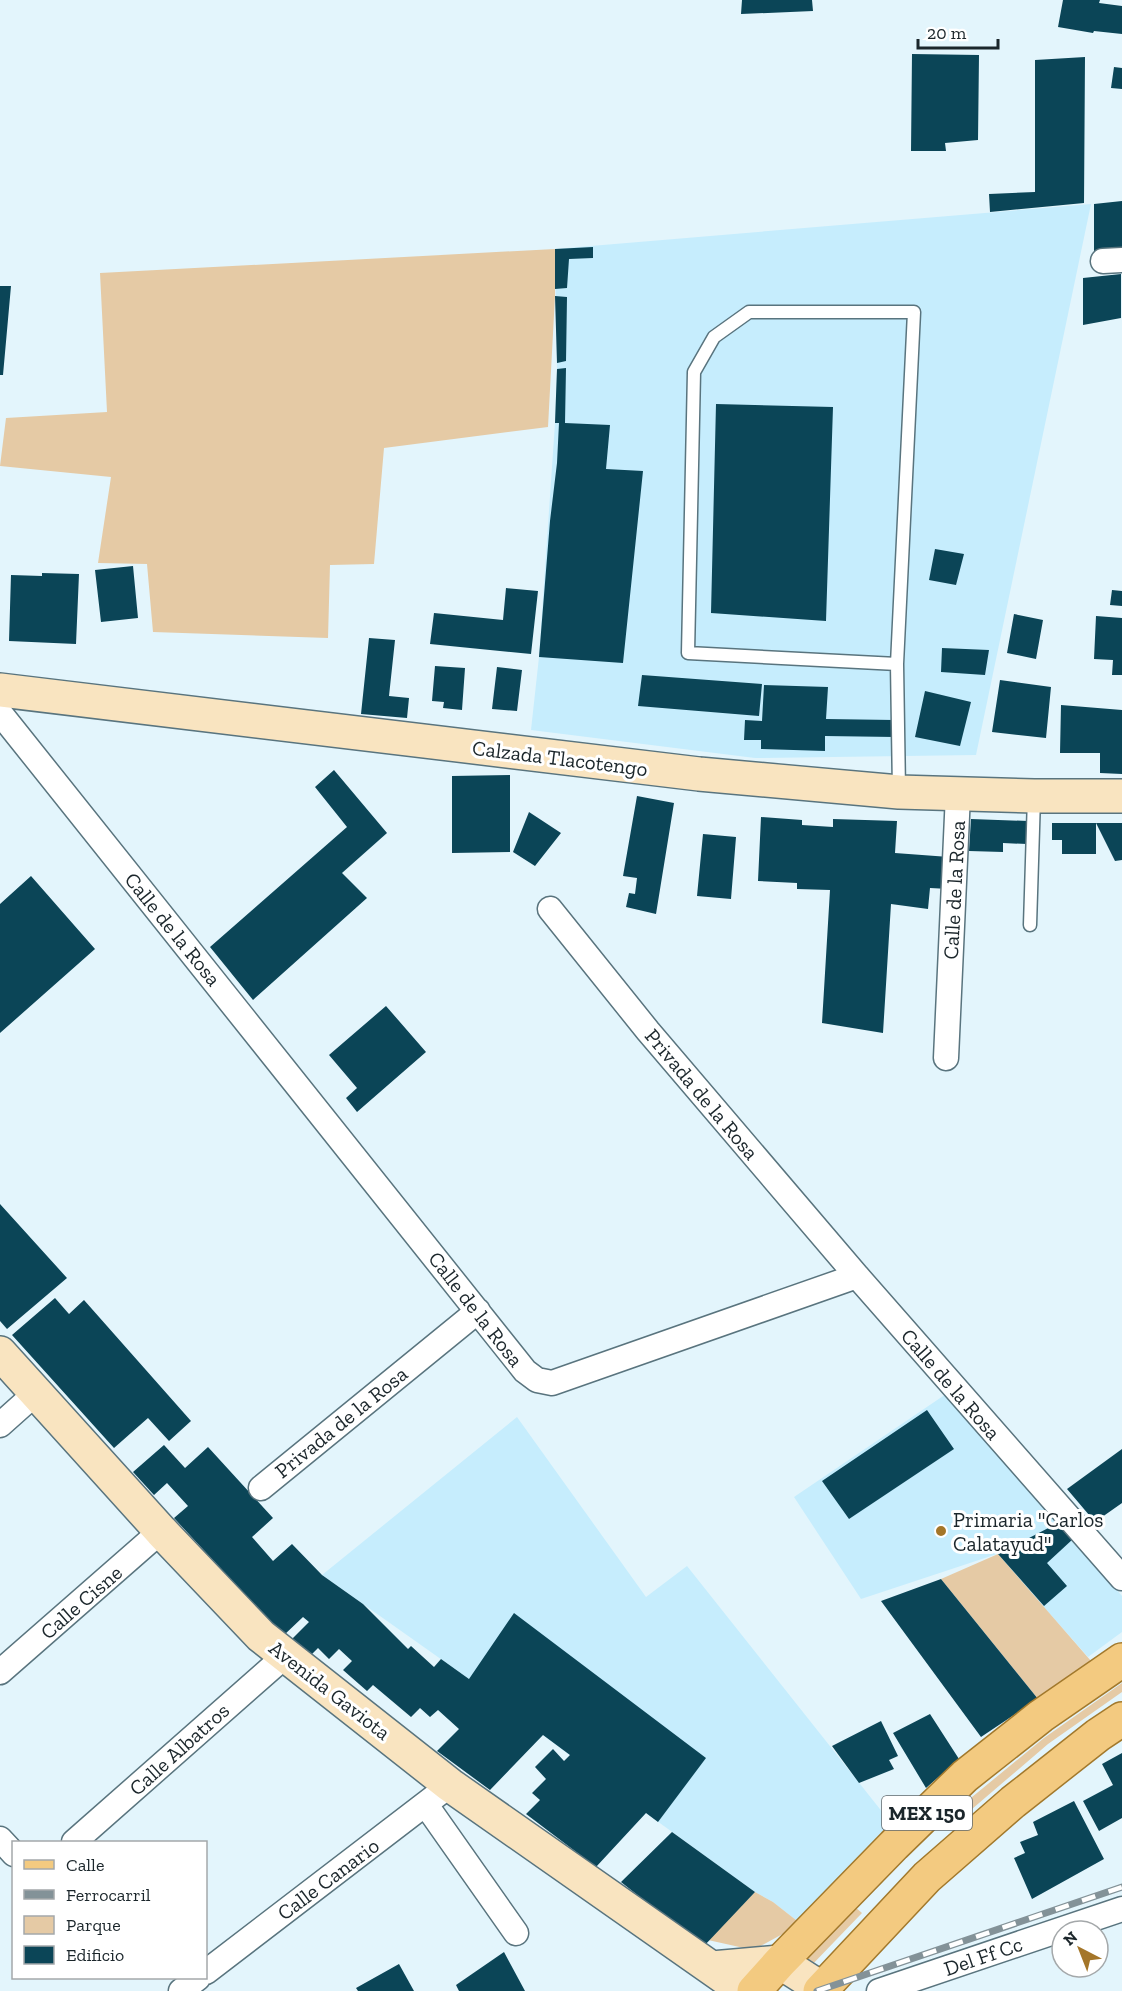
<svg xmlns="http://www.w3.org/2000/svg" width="1122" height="1991" font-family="'Zilla Slab',serif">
	<rect width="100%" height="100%" fill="#e3f5fc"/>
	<path fill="#c6edfd" d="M 1091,204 L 976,755 L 755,758 L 531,730 L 539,657 L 555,423 L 557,369 L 555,249 Z
		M 949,1392 L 1058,1523 L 1122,1596 L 1122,1632 L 1088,1657 L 997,1554 L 861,1599 L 794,1497 Z
		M 517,1417 L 646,1597 L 687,1566 L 891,1823 L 801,1924 L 773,1902 L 755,1892 L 646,1813 L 469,1679 L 322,1575 Z"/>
	<path fill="#e5caa5" d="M 555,249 L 555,296 L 548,427 L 384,448 L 374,564 L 330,565 L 328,638 L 153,632 L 147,564 L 98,563 L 111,477 L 0,466 L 6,418 L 107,412 L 100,273 Z
		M 998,1554 L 1091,1661 L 1038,1699 L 941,1579 Z
		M 1122,1683 L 1122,1692 L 1048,1744 L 951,1827 L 944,1820 L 1044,1738 Z
		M 755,1892 L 773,1902 L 801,1924 L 753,1950 L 708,1940 Z
		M 855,1907 L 862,1913 L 809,1968 L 802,1962 Z"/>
	<path fill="#0b4557" d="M 742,0 L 812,0 L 813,11 L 741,14 Z
		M 1063,0 L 1100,0 L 1099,3 L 1122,6 L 1122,34 L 1094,31 L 1093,33 L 1058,27 Z
		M 912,54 L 979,55 L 978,140 L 945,143 L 946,151 L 911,151 Z
		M 1085,57 L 1084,203 L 990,212 L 989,194 L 1035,192 L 1035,60 Z
		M 1114,67 L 1122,68 L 1122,89 L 1111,88 Z
		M 1122,201 L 1122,249 L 1094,252 L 1094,204 Z
		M 593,247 L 593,258 L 569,259 L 567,288 L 555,289 L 555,249 Z
		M 1121,274 L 1121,318 L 1083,325 L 1083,278 Z
		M 0,286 L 11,286 L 3,375 L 0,375 Z
		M 555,296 L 567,297 L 566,361 L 557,363 Z
		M 566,368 L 565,423 L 610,425 L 606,469 L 643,471 L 623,663 L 539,657 L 550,521 L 557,463 L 559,423 L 555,423 L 557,369 Z
		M 716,404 L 833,407 L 826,621 L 711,613 Z
		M 935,549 L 964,554 L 956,585 L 929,580 Z
		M 133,566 L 138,618 L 101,622 L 95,570 Z
		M 42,573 L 79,574 L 76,644 L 9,641 L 11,575 L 42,576 Z
		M 506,588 L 538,591 L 531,654 L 430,644 L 434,613 L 503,620 Z
		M 1112,590 L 1122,591 L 1122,606 L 1110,605 Z
		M 1014,614 L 1043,620 L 1036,659 L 1007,653 Z
		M 1096,616 L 1122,618 L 1122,675 L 1112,675 L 1113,660 L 1094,659 Z
		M 369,638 L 395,640 L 389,696 L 409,698 L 407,718 L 361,714 Z
		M 942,648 L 989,650 L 985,675 L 941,672 Z
		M 435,666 L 465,668 L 462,710 L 443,708 L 444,702 L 432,701 Z
		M 497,667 L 522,670 L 517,711 L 492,709 Z
		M 642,675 L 762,684 L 759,716 L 638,706 Z
		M 1000,680 L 1051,687 L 1046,738 L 992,732 Z
		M 764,685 L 828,687 L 826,719 L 894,720 L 895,737 L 825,736 L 825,751 L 761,749 L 761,740 L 744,740 L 745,720 L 762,721 Z
		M 925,691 L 971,702 L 960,746 L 915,737 Z
		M 1061,705 L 1122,710 L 1122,774 L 1100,773 L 1100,753 L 1060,753 Z
		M 334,770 L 387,833 L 342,873 L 367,898 L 253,1000 L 210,947 L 347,827 L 315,787 Z
		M 510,775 L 510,852 L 452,853 L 452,776 Z
		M 637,796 L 674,803 L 656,914 L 626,907 L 629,893 L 635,894 L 637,878 L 623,876 Z
		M 529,812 L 561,833 L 535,866 L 513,852 Z
		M 761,817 L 802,820 L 802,825 L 833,827 L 833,819 L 897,821 L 895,853 L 949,857 L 949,889 L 930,888 L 928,909 L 891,904 L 883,1033 L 822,1023 L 830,890 L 797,889 L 797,883 L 758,881 Z
		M 971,819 L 1028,821 L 1027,844 L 1003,843 L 1003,852 L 969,851 Z
		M 1052,823 L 1096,823 L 1096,854 L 1062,854 L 1062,840 L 1052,840 Z
		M 1096,823 L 1122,823 L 1122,860 L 1115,861 Z
		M 703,834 L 736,837 L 731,899 L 697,896 Z
		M 31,876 L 95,949 L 0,1033 L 0,904 Z
		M 386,1006 L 426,1052 L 357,1112 L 346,1098 L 357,1088 L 329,1055 Z
		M 0,1204 L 67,1278 L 7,1329 L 0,1321 Z
		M 55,1298 L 69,1314 L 84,1300 L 191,1421 L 169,1441 L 148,1418 L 114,1448 L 12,1335 Z
		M 927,1410 L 954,1449 L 849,1519 L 822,1481 Z
		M 164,1445 L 185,1468 L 208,1447 L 273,1518 L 252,1537 L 273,1561 L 292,1544 L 322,1575 L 363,1604 L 408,1649 L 411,1646 L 434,1667 L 441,1659 L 469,1679 L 514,1613 L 706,1758 L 658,1822 L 646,1813 L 596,1867 L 526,1814 L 540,1800 L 532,1793 L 546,1779 L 535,1767 L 553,1749 L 564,1761 L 570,1755 L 543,1735 L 490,1790 L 437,1751 L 459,1729 L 438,1710 L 430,1717 L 420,1708 L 411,1717 L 373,1685 L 367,1691 L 343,1670 L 352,1661 L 339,1649 L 329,1659 L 318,1648 L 309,1657 L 289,1642 L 309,1622 L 303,1617 L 283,1636 L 174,1518 L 188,1506 L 167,1483 L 154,1495 L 133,1472 Z
		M 1122,1449 L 1122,1503 L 1095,1522 L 1067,1489 Z
		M 1058,1523 L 1073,1539 L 1047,1563 L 1067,1586 L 1044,1606 L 998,1554 Z
		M 941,1579 L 1038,1699 L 981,1737 L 881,1601 Z
		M 930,1714 L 959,1759 L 926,1788 L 893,1733 Z
		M 881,1721 L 898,1756 L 889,1760 L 894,1769 L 859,1783 L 832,1746 Z
		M 1122,1753 L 1122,1818 L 1099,1831 L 1083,1801 L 1113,1785 L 1102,1764 Z
		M 1074,1801 L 1104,1859 L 1032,1899 L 1014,1858 L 1025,1853 L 1020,1842 L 1038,1835 L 1033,1822 Z
		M 672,1832 L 755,1892 L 704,1946 L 676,1922 L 674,1924 L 621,1882 Z
		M 504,1952 L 525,1991 L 459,1991 L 456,1985 Z
		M 399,1964 L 414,1991 L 358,1991 L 356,1988 Z"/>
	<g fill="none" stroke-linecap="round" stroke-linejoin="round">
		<defs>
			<path id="lane" d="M 897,664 L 688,653 L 694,372 L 714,337 L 749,312 L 914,312 L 897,664 L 899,791
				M 1030,925 L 1034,797"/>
			<path id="street" d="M 1103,261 L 1122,260
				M 0,713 L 525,1371 L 537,1380 L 552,1383 L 857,1276 L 1122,1578
				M 550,909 L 648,1031 L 857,1276
				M 946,1058 L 958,794
				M 0,1425 L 37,1392
				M 261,1488 L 478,1311
				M 0,1672 L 161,1531
				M 426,1805 L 516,1933
				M 0,1839 L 14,1854
				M 74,1842 L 285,1656
				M 206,1972 L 450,1785
				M 181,1991 L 198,1978
				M 879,1991 L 1122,1909"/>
			<path id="secondary" d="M 0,690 L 699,774 L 899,792 L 1034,796 L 1122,796
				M 0,1353 L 161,1531 L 261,1636 L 450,1785 L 744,1991
				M 712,1968 L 780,1962 L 822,1989"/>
			<path id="primary" d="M 754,1991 L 780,1962 L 894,1845 L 965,1776 L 1041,1716 L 1122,1660
				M 820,1991 L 927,1877 L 1013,1802 L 1098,1735 L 1122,1719"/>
		</defs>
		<use href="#lane" stroke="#59747e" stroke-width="15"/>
		<use href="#street" stroke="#59747e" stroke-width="27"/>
		<use href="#secondary" stroke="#59747e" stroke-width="36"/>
		<use href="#primary" stroke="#a2792c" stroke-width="36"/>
		<use href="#lane" stroke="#fff" stroke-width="12"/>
		<use href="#street" stroke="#fff" stroke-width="24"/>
		<use href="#secondary" stroke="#f9e4c0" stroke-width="33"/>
		<use href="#primary" stroke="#f3ca80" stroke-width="33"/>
		<defs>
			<path id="rail" d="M 817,1991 L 1122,1887"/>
		</defs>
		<use href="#rail" stroke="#839298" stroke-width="7"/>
		<use href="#rail" stroke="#fff" stroke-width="4.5" stroke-dasharray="14" stroke-linecap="butt"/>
	</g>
	<circle fill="#a47629" stroke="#fff" stroke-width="2" cx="941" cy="1531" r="6"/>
	<g text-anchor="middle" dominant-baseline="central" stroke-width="6" stroke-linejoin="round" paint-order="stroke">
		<rect fill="#fff" stroke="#5f676b" stroke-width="1.5" x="882" y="1796" width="90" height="34" rx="4.5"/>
		<g font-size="20" font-weight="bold" fill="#1b262b">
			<text x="927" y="1813">MEX 150</text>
		</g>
		<g font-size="21" fill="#1b262b" stroke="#fff">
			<text transform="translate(560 758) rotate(7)">Calzada Tlacotengo</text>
			<text transform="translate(954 890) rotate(-87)">Calle de la Rosa</text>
			<text transform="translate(173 929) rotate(51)">Calle de la Rosa</text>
			<text transform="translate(702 1094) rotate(50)">Privada de la Rosa</text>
			<text transform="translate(476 1309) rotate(52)">Calle de la Rosa</text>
			<text transform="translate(951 1384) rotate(49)">Calle de la Rosa</text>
			<text transform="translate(341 1422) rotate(-39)">Privada de la Rosa</text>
			<text transform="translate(81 1602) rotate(-41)">Calle Cisne</text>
			<text transform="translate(330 1690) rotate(38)">Avenida Gaviota</text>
			<text transform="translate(179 1749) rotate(-42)">Calle Albatros</text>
			<text transform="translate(328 1879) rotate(-37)">Calle Canario</text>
			<text transform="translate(983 1956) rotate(-19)">Del Ff Cc</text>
		</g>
		<g font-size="21" fill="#1b262b" stroke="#fff" text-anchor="start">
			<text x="953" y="1519">Primaria "Carlos<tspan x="953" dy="24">Calatayud"</tspan></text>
		</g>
	</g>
	<rect x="12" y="1841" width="195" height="138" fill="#ffffff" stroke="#a4a8aa" stroke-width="1.5"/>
	<rect x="24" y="1860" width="30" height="9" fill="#f3ca80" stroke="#a4a8aa" stroke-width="1.5"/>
	<text x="66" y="1871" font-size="18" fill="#1b262b">Calle</text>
	<rect x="24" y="1890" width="30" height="9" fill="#839298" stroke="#a4a8aa" stroke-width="1.5"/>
	<text x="66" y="1901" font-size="18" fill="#1b262b">Ferrocarril</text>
	<rect x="24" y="1916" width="30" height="18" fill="#e5caa5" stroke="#a4a8aa" stroke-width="1.5"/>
	<text x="66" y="1931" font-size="18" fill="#1b262b">Parque</text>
	<rect x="24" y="1946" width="30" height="18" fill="#0b4557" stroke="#a4a8aa" stroke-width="1.5"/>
	<text x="66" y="1961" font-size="18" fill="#1b262b">Edificio</text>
	<g transform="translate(1080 1949) rotate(318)"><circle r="28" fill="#ffffff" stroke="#a4a8aa" stroke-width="1.5"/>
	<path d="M0-4.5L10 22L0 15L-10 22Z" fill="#a47629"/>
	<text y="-9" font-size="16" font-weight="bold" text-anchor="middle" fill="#1b262b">N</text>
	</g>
	<path d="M918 39v9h80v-9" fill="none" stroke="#1b262b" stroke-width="3"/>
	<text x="927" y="39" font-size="18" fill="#1b262b" stroke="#ffffff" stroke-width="4.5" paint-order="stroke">20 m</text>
</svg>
